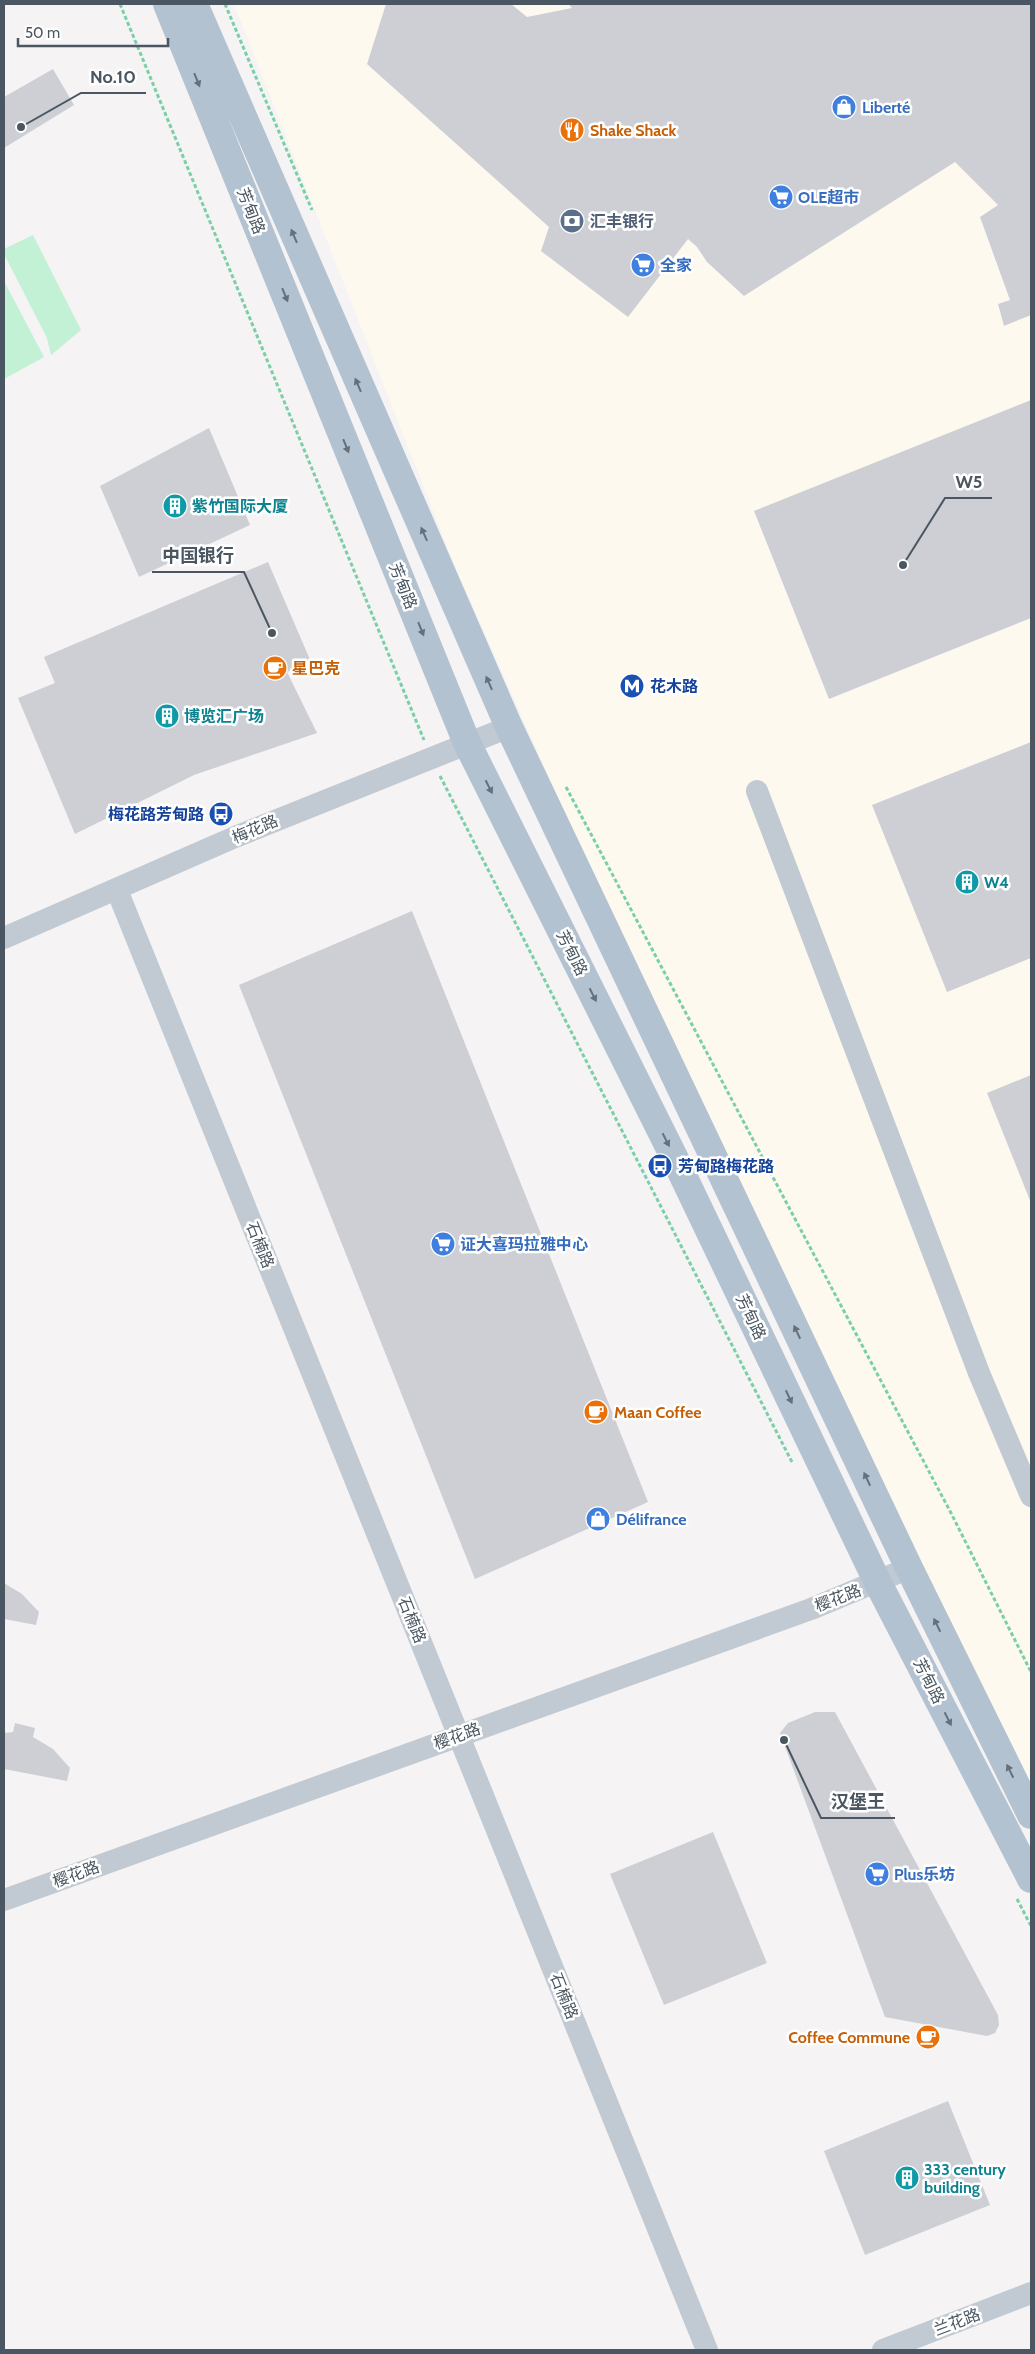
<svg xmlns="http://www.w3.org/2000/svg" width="1035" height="2354" font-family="Cabin,'Noto Sans SC',sans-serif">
	<rect width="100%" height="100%" fill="#f5f3f3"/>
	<path fill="#fdf9ef" d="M 234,4 L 1031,4 L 1031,1790 L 754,1239 L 454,564 Z"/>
	<path fill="#c3f1d5" d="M 33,235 L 81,330 L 51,355 L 47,338 L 4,254 L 4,249 Z
		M 4,281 L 44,357 L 4,379 Z"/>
	<path fill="#cdcfd5" d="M 386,4 L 511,4 L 527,17 L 572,8 L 568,4 L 1031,4 L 1031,315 L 1004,326 L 998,304 L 1010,300 L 980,217 L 998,205 L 955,162 L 744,296 L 707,262 L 697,247 L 688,239 L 628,317 L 541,251 L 549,227 L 367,64 Z
		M 53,69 L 74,105 L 4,148 L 4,97 Z
		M 1031,400 L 1031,618 L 829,699 L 754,511 Z
		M 209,428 L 250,525 L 139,577 L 100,486 Z
		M 268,562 L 311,662 L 287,672 L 317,733 L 194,775 L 75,834 L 18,698 L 55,683 L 44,657 Z
		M 1031,742 L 1031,958 L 947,992 L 872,805 Z
		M 412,911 L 648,1502 L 475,1579 L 239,985 Z
		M 1031,1075 L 1031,1203 L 987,1093 Z
		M 4,1583 L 22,1594 L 39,1612 L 36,1625 L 4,1619 Z
		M 815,1712 L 835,1712 L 998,2015 L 999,2025 L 995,2033 L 987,2036 L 885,2017 L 780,1733 L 788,1723 Z
		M 15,1723 L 35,1728 L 33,1737 L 53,1749 L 70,1768 L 67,1781 L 4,1769 L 4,1733 L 13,1732 Z
		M 713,1832 L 767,1963 L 664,2005 L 610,1874 Z
		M 948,2101 L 990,2205 L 865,2255 L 824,2151 Z"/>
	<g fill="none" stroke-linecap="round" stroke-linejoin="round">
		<path stroke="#7ad0a6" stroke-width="3" stroke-dasharray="4 2.5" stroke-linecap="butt" d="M 120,4 L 424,740
			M 225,4 L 312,210
			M 440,776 L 793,1464
			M 566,787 L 951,1513 L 1031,1672
			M 1017,1899 L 1031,1926"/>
		<path stroke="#c1cad2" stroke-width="22" d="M 757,791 L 979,1373 L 1031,1496
			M 117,890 L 707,2350
			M 4,938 L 235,837 L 509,727
			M 4,1900 L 811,1609 L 909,1568
			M 883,2350 L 1031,2293"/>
		<path stroke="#b3c2d1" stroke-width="28" d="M 167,4 L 467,743 L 675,1159 L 878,1583 L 1031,1879
			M 194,4 L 509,727 L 909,1568 L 1031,1815"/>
	</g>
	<defs><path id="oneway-solid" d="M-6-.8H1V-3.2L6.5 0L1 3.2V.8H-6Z" transform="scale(1.25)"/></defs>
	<g fill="#64717d">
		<use href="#oneway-solid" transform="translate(197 80) rotate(68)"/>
		<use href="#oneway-solid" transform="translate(294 236) rotate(-113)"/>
		<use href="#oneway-solid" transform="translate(285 295) rotate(68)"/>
		<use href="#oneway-solid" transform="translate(358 385) rotate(-113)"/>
		<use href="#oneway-solid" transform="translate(346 446) rotate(68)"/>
		<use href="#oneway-solid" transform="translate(424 534) rotate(-114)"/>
		<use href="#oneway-solid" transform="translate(421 629) rotate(68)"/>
		<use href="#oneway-solid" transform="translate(489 683) rotate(-114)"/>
		<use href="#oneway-solid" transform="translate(489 787) rotate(63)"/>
		<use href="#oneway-solid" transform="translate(593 995) rotate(63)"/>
		<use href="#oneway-solid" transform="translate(666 1140) rotate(63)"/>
		<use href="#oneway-solid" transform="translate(797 1332) rotate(-115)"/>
		<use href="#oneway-solid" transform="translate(789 1397) rotate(65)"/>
		<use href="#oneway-solid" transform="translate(867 1479) rotate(-115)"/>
		<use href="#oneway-solid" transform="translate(937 1625) rotate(-116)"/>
		<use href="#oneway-solid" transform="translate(948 1719) rotate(63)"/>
		<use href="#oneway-solid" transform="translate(1010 1771) rotate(-116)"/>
	</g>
	<defs>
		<symbol id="shop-disc" viewBox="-11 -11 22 22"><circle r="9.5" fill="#3f7fe0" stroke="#fff"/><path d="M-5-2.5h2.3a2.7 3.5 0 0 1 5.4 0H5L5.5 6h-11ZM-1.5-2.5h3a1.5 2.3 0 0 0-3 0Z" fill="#fff"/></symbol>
		<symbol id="restaurant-disc" viewBox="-11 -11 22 22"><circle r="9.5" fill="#e8710a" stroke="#fff"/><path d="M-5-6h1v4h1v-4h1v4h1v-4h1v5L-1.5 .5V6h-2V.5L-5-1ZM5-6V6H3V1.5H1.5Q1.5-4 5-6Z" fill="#fff"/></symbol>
		<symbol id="supermarket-disc" viewBox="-11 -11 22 22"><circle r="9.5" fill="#3f7fe0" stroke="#fff"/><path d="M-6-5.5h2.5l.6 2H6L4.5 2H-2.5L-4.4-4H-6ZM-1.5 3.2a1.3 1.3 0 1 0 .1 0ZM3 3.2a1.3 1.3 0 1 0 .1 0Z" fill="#fff"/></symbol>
		<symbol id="bank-disc" viewBox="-11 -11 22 22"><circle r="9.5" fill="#5c6f8a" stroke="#fff"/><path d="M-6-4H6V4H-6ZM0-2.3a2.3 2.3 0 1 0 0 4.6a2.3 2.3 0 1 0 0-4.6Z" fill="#fff"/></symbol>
		<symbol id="building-disc" viewBox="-11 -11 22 22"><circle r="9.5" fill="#0f9aa8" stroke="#fff"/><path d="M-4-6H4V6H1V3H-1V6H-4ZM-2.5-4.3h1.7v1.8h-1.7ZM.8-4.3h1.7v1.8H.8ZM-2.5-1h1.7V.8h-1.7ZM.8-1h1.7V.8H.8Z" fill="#fff"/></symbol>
		<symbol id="cafe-disc" viewBox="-11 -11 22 22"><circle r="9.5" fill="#e8710a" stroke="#fff"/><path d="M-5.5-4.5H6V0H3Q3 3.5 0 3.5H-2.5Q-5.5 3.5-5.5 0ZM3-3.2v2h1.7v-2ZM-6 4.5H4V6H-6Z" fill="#fff"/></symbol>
		<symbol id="metro-disc" viewBox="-11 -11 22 22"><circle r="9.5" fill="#1a4fb4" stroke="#fff"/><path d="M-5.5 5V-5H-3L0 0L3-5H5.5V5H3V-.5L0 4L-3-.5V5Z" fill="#fff"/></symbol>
		<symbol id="bus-disc" viewBox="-11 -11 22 22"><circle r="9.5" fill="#1a4fb4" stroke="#fff"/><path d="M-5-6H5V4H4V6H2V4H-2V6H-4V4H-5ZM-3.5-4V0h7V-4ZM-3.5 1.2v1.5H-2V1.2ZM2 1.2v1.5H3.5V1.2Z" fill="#fff"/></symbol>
	</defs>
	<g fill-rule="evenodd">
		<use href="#shop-disc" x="830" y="93" width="28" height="28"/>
		<use href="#restaurant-disc" x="558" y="116" width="28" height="28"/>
		<use href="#supermarket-disc" x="767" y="183" width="28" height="28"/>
		<use href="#bank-disc" x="558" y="207" width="28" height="28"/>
		<use href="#supermarket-disc" x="629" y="251" width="28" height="28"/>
		<use href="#building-disc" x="161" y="492" width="28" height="28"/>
		<use href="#cafe-disc" x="261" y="654" width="28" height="28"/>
		<use href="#metro-disc" x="618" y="672" width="28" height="28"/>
		<use href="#building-disc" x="153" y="702" width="28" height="28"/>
		<use href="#bus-disc" x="207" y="800" width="28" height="28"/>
		<use href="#building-disc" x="953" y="868" width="28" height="28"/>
		<use href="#bus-disc" x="646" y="1152" width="28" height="28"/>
		<use href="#supermarket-disc" x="429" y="1230" width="28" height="28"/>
		<use href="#cafe-disc" x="582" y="1398" width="28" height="28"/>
		<use href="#shop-disc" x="584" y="1505" width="28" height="28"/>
		<use href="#supermarket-disc" x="863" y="1860" width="28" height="28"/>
		<use href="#cafe-disc" x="914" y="2023" width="28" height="28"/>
		<use href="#building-disc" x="893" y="2164" width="28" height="28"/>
	</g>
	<g text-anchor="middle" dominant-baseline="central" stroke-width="5" stroke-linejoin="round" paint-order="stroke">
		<g font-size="16" font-weight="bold" fill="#366cbe" stroke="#fff" text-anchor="start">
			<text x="862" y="107">Liberté</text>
			<text x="798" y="197">OLE超市</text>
			<text x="660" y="265">全家</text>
			<text x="460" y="1244">证大喜玛拉雅中心</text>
			<text x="616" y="1519">Délifrance</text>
			<text x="894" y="1874">Plus乐坊</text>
		</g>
		<g font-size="16" font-weight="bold" fill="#c56008" stroke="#fff" text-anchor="start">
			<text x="590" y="130">Shake Shack</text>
			<text x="292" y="668">星巴克</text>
			<text x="614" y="1412">Maan Coffee</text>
			<text x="910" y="2037" text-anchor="end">Coffee Commune</text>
		</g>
		<g font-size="16" fill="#4a5661" stroke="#fff">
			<text transform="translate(251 211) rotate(68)">芳甸路</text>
			<text transform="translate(403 586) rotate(68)">芳甸路</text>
			<text transform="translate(255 829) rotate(-23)">梅花路</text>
			<text transform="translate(572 953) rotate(63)">芳甸路</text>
			<text transform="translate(260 1245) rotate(68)">石楠路</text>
			<text transform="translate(751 1317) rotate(65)">芳甸路</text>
			<text transform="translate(838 1598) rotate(-21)">樱花路</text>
			<text transform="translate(412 1620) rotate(68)">石楠路</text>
			<text transform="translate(929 1681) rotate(63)">芳甸路</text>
			<text transform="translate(457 1736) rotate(-20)">樱花路</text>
			<text transform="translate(76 1874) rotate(-20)">樱花路</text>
			<text transform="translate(564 1996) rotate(68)">石楠路</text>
			<text transform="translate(957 2322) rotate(-21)">兰花路</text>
		</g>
		<g font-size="16" font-weight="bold" fill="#4e5e75" stroke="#fff" text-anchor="start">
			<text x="590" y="221">汇丰银行</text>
		</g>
		<g font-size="16" font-weight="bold" fill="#0d838f" stroke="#fff" text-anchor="start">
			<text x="192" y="506">紫竹国际大厦</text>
			<text x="184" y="716">博览汇广场</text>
			<text x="984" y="882">W4</text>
			<text x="924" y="2169">333 century<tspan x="924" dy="18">building</tspan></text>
		</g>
		<g font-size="16" font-weight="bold" fill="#164399" stroke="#fff" text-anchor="start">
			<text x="650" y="686">花木路</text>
			<text x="204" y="814" text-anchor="end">梅花路芳甸路</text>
			<text x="678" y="1166">芳甸路梅花路</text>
		</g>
	</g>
	<path fill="none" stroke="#4a5661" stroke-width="2" d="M21 127L81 93H146M903 565L945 498H992M272 633L244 572H152M784 1740L821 1818H895"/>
	<g fill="#4a5661" stroke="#fff" stroke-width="2">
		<circle cx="21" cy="127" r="5"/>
		<circle cx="903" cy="565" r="5"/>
		<circle cx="272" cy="633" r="5"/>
		<circle cx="784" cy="1740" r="5"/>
	</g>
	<g font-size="18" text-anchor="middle" font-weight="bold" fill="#4a5661" stroke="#fff" stroke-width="5" stroke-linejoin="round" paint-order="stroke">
		<text x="113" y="83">No.10</text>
		<text x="969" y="488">W5</text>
		<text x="198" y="562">中国银行</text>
		<text x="858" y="1808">汉堡王</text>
	</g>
	<rect width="1035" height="2354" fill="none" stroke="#4a5661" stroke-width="10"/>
	<path d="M18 38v8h150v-8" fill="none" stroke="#4a5661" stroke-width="2.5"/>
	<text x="25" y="38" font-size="15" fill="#4a5661" stroke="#ffffff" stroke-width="4" paint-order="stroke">50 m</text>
</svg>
